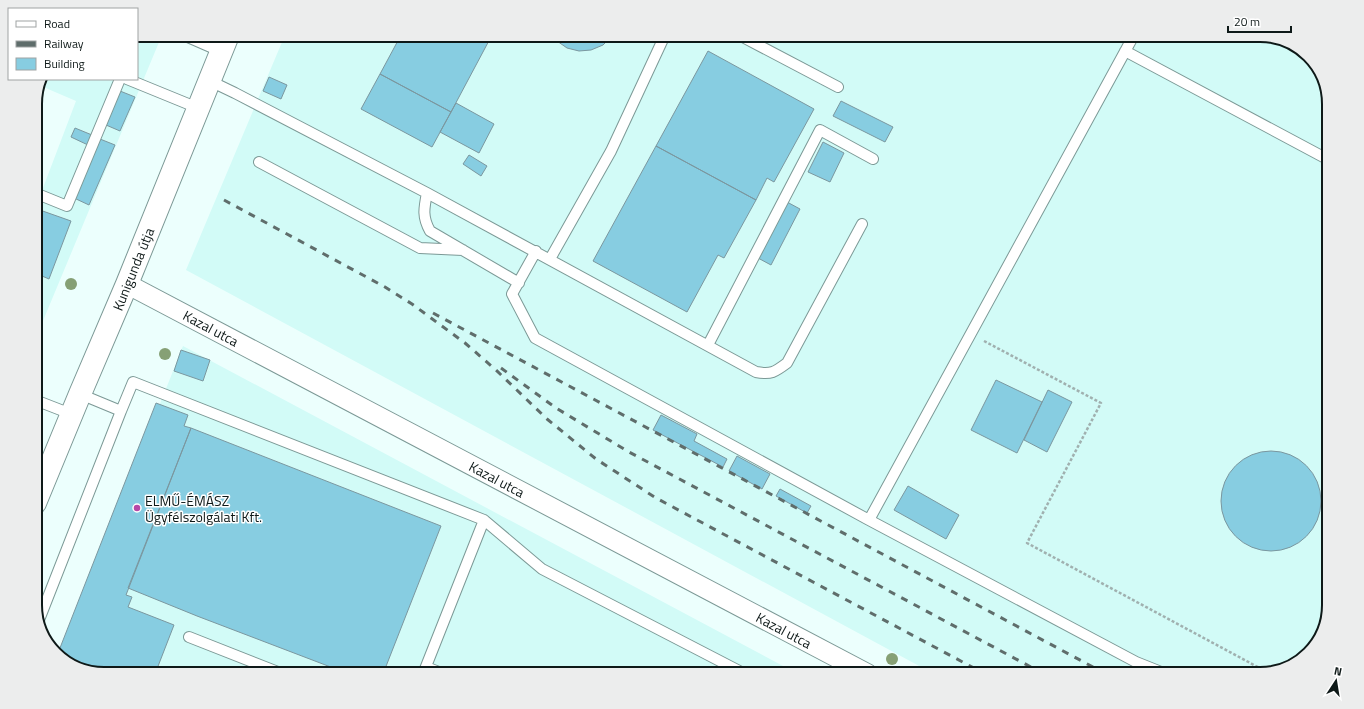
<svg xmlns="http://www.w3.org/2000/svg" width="1364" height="709" font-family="'Titillium Web',sans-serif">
	<rect width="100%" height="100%" fill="#ecfffd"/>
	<path fill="#d2fbf7" d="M 137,35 L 162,35 L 35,340 L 35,209 L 76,101 L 41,86 L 45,79 L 137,79 Z
		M 285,35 L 1259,35 L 1290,42 L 1317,66 L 1329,100 L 1329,604 L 1322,635 L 1298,662 L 1260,674 L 934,674 L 186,270 Z
		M 183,346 L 798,674 L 105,674 L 74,667 L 60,655 Z"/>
	<path fill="#87cde1" stroke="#7b979f" d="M 401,35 L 492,35 L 451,112 L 380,74 Z
		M 553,35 L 613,35 L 603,45 L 591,50 L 579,51 L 567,48 L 557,41 Z
		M 708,51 L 814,109 L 774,182 L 767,178 L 756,200 L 656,146 Z
		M 380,74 L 451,112 L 432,147 L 361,109 Z
		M 269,77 L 287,85 L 281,99 L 263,91 Z
		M 120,91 L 135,97 L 120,131 L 106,125 Z
		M 841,101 L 893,127 L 885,142 L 833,116 Z
		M 456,103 L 494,124 L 479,153 L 440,132 Z
		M 75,128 L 92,135 L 88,145 L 71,137 Z
		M 100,139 L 115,145 L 89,205 L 74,198 Z
		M 823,142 L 844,153 L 830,182 L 808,172 Z
		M 656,146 L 756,200 L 724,258 L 718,255 L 687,312 L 593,261 Z
		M 469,155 L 487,166 L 481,176 L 463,164 Z
		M 787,202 L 800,209 L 771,265 L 758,258 Z
		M 37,209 L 71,221 L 49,279 L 35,273 L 35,213 Z
		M 181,350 L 210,360 L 203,381 L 174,371 Z
		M 996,380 L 1042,402 L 1017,453 L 971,430 Z
		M 1048,390 L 1072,402 L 1047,452 L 1024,440 Z
		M 156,403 L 188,415 L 184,426 L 191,428 L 126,595 L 132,597 L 128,607 L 174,625 L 155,674 L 104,674 L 74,667 L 58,653 Z
		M 661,415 L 697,434 L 694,441 L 727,459 L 723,467 L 653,430 Z
		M 191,428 L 441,526 L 383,674 L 349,674 L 197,616 L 128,588 Z
		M1221 501a50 50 0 1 1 100 0a50 50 0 1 1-100 0Z
		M 737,456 L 770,474 L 762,489 L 729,471 Z
		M 908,486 L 959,515 L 946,539 L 894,510 Z
		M 780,489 L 811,506 L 807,513 L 776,496 Z"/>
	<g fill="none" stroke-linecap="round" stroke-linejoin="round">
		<defs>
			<path id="lane" d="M 183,35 L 222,52
				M 739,35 L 838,87
				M 1125,51 L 1329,160
				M 127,79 L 198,108
				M 210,81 L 235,93 L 427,193 L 756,372 C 771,375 775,372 787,363 L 862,224
				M 259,162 L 420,248 L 463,250
				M 35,193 L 67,206 L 120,79
				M 427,193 C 424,208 422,217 430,231 L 519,283
				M 536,251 L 512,294 L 535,338 L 869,520 L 1134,35
				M 550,259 L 611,151 L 665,35
				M 708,345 L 820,130 L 873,159
				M 35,400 L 71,414
				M 121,411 L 133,382 L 484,520 L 423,674
				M 484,520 L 542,569 L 745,674
				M 869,520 L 1136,662 L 1166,674
				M 39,620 L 121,411 L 80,394
				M 189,637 L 283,674
				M 426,667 L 444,674"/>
			<path id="street" d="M 127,284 L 868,674"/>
			<path id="secondary" d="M 35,503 L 80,394 L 127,284 L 228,35"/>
		</defs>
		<use href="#lane" stroke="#7c9996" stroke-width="12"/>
		<use href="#street" stroke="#7c9996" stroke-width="21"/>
		<use href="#secondary" stroke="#7c9996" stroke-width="24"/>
		<path stroke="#a0b0af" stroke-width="2.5" stroke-dasharray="3 2" stroke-linecap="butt" d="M 984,341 L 1101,403 L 1027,543 L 1267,672"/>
		<use href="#lane" stroke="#fff" stroke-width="10"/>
		<use href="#street" stroke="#fff" stroke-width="19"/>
		<use href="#secondary" stroke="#fff" stroke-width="22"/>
		<path stroke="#5f6d6b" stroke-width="3" stroke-dasharray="7 7" stroke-linecap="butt" d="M 224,200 L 385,287 L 412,304 L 465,343 L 496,370 L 547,419 L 596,459 L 656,498 L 985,674
			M 433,313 L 1106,674
			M 501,368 L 556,408 L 629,452 L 1044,674"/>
	</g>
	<g fill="#86a075">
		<circle cx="71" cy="284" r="6"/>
		<circle cx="165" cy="354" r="6"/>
		<circle cx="892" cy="659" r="6"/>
	</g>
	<circle fill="#b648a7" stroke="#fff" stroke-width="1.5" cx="137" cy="508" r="4"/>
	<g text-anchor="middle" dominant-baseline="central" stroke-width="3" stroke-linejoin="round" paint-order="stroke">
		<g font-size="14" fill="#0e1918" stroke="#fff">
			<text transform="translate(133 269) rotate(-68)">Kunigunda útja</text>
			<text transform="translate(211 328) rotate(28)">Kazal utca</text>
			<text transform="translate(497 479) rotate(28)">Kazal utca</text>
			<text transform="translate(784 630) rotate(28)">Kazal utca</text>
		</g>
		<g font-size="14" fill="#0e1918" stroke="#fff" text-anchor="start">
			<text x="145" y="500">ELMŰ-ÉMÁSZ<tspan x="145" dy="16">Ügyfélszolgálati Kft.</tspan></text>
		</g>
	</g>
	<path d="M0 0H1364V709H0ZM104 42H1260A62 62 0 0 1 1322 104V605A62 62 0 0 1 1260 667H104A62 62 0 0 1 42 605V104A62 62 0 0 1 104 42Z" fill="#eceded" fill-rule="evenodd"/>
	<path fill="none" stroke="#0e1918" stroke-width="2" d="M104 42H1260A62 62 0 0 1 1322 104V605A62 62 0 0 1 1260 667H104A62 62 0 0 1 42 605V104A62 62 0 0 1 104 42Z"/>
	<rect x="8" y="8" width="130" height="72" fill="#ffffff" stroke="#9fa3a3"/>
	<rect x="16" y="21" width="20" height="6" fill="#ffffff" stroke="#9fa3a3"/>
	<text x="44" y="28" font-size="12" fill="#0e1918">Road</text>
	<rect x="16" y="41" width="20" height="6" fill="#5f6d6b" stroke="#9fa3a3"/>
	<text x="44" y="48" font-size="12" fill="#0e1918">Railway</text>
	<rect x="16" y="58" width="20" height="12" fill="#87cde1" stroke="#9fa3a3"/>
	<text x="44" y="68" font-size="12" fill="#0e1918">Building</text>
	<g transform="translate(1336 681) rotate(12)" stroke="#ffffff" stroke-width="3" paint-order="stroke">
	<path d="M0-3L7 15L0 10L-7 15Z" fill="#0e1918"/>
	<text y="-6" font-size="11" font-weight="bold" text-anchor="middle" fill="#0e1918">N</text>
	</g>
	<path d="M1228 26v6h63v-6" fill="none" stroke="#0e1918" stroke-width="2"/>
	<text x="1234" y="26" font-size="12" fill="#0e1918" stroke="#ffffff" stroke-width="3" paint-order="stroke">20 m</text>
</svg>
